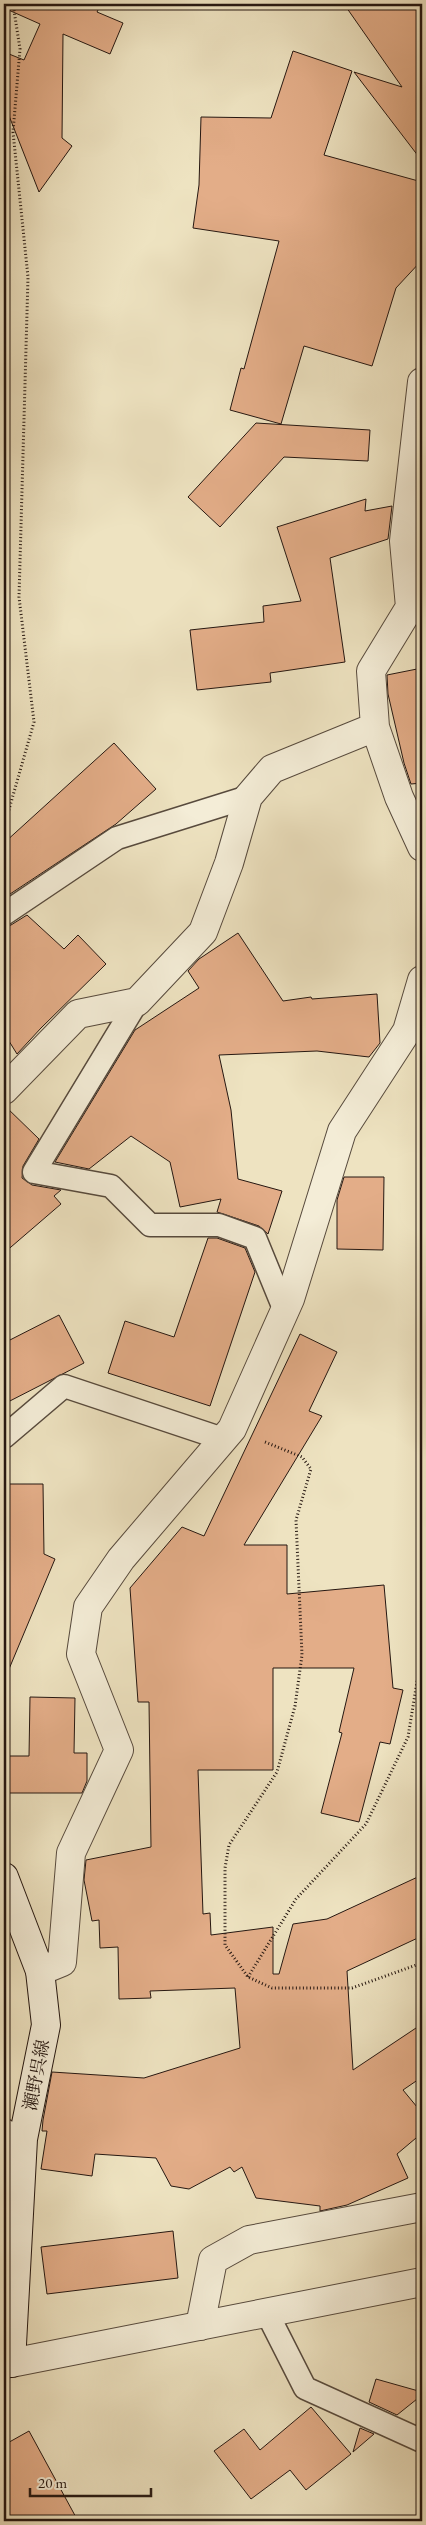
<svg xmlns="http://www.w3.org/2000/svg" width="426" height="2525" font-family="'EB Garamond','Noto Serif JP',serif">
	<rect width="100%" height="100%" fill="#eee3c1"/>
	<filter id="stains"><feTurbulence type="fractalNoise" baseFrequency=".004" numOctaves="4"/><feColorMatrix values="0 0 0 0 .2 0 0 0 0 .09 0 0 0 0 .02 0 0 0 .5 -.17"/></filter>
	<radialGradient id="worn" r=".72"><stop offset=".6" stop-color="#630" stop-opacity="0"/><stop offset="1" stop-color="#630" stop-opacity=".3"/></radialGradient>
	<path fill="#e3ad88" stroke="#251711" d="M 4,4 L 101,4 L 97,12 L 123,23 L 110,54 L 63,34 L 62,138 L 72,146 L 39,192 L 4,103 L 4,52 L 24,60 L 40,24 L 4,8 Z
		M 344,4 L 414,4 L 422,16 L 422,161 L 354,72 L 402,87 Z
		M 293,51 L 352,71 L 324,155 L 422,182 L 422,260 L 396,288 L 372,366 L 304,346 L 281,424 L 230,410 L 241,368 L 244,369 L 279,241 L 193,228 L 199,185 L 201,117 L 271,118 Z
		M 256,423 L 370,430 L 368,461 L 284,457 L 220,527 L 188,497 Z
		M 366,499 L 365,511 L 392,506 L 388,539 L 330,558 L 345,662 L 270,673 L 271,682 L 197,690 L 190,630 L 264,622 L 263,606 L 301,601 L 277,527 Z
		M 422,668 L 422,783 L 411,784 L 404,763 L 388,694 L 387,675 Z
		M 114,743 L 156,789 L 116,824 L 4,898 L 4,843 Z
		M 27,915 L 64,949 L 78,935 L 106,964 L 41,1028 L 17,1054 L 4,1033 L 4,927 L 11,925 Z
		M 238,933 L 283,1001 L 311,997 L 312,999 L 377,994 L 380,1043 L 369,1057 L 317,1051 L 219,1055 L 231,1110 L 238,1179 L 282,1191 L 268,1234 L 259,1226 L 217,1212 L 221,1199 L 180,1207 L 170,1162 L 131,1136 L 89,1169 L 55,1162 L 135,1030 L 199,988 L 188,971 L 199,959 Z
		M 4,1105 L 39,1139 L 23,1166 L 22,1178 L 32,1185 L 61,1190 L 54,1196 L 61,1204 L 4,1253 Z
		M 344,1177 L 384,1177 L 383,1250 L 337,1249 L 337,1200 Z
		M 208,1238 L 217,1238 L 245,1248 L 255,1272 L 210,1406 L 108,1373 L 125,1321 L 174,1337 Z
		M 59,1315 L 84,1363 L 4,1404 L 4,1343 Z
		M 300,1334 L 337,1352 L 309,1411 L 322,1416 L 244,1545 L 287,1545 L 287,1594 L 384,1585 L 393,1688 L 403,1690 L 390,1744 L 380,1742 L 359,1822 L 321,1813 L 342,1733 L 339,1732 L 354,1668 L 273,1668 L 273,1770 L 198,1770 L 203,1914 L 210,1913 L 211,1935 L 273,1927 L 273,1974 L 279,1974 L 293,1924 L 327,1919 L 422,1875 L 422,1936 L 347,1971 L 353,2070 L 422,2024 L 422,2077 L 403,2090 L 422,2113 L 422,2133 L 397,2154 L 408,2178 L 347,2205 L 320,2211 L 320,2206 L 256,2198 L 242,2167 L 234,2172 L 230,2167 L 189,2189 L 171,2186 L 156,2158 L 95,2154 L 92,2176 L 41,2169 L 47,2131 L 42,2131 L 43,2120 L 52,2072 L 144,2078 L 240,2048 L 235,1988 L 150,1991 L 151,1998 L 119,1999 L 118,1947 L 100,1948 L 99,1920 L 92,1921 L 84,1880 L 86,1860 L 151,1847 L 149,1702 L 138,1702 L 130,1588 L 182,1527 L 204,1536 Z
		M 4,1484 L 43,1484 L 44,1554 L 55,1559 L 4,1681 Z
		M 30,1697 L 75,1698 L 74,1753 L 87,1753 L 87,1781 L 82,1793 L 6,1793 L 6,1756 L 29,1756 Z
		M 173,2231 L 178,2278 L 47,2294 L 41,2247 Z
		M 376,2379 L 422,2392 L 422,2395 L 397,2415 L 369,2402 Z
		M 311,2407 L 351,2454 L 306,2490 L 290,2470 L 251,2499 L 214,2451 L 244,2429 L 260,2450 Z
		M 360,2428 L 374,2434 L 353,2452 Z
		M 29,2431 L 78,2521 L 4,2521 L 4,2445 Z"/>
	<g fill="none" stroke-linecap="round" stroke-linejoin="round">
		<defs>
			<path id="service" d="M 4,914 L 117,838 L 248,797
				M 137,1002 L 34,1172 L 111,1186 L 150,1225 L 219,1225 L 255,1238 L 285,1311
				M 4,1437 L 64,1386 L 223,1439
				M 4,2130 L 23,2139
				M 267,2313 L 305,2388 L 422,2441"/>
			<path id="minor" d="M 422,605 L 410,607 L 371,671 L 375,727 L 399,797 L 422,847
				M 410,607 L 404,541 L 422,382
				M 4,1090 L 78,1014 L 137,1002 L 203,932 L 229,863 L 248,797 L 272,769 L 375,727
				M 40,1971 L 62,1962 L 71,1853 L 119,1750 L 81,1654 L 88,1607 L 121,1559 L 232,1429 L 290,1299 L 342,1131 L 407,1031 L 422,980
				M 200,2326 L 213,2260 L 249,2240 L 422,2207"/>
			<path id="tertiary" d="M 11,2363 L 422,2282"/>
			<path id="secondary" d="M 4,1877 L 40,1971 L 46,2025 L 23,2139 L 11,2363 L 4,2364"/>
		</defs>
		<use href="#service" stroke="#574a3d" stroke-width="25"/>
		<use href="#minor" stroke="#574a3d" stroke-width="30"/>
		<use href="#tertiary" stroke="#574a3d" stroke-width="30"/>
		<use href="#secondary" stroke="#251711" stroke-width="30"/>
		<path stroke="#251711" stroke-width="3" stroke-dasharray="1 2.5" stroke-linecap="butt" d="M 4,827 L 34,722 L 19,597 L 28,277 L 13,132 L 20,49 L 13,4
			M 265,1442 L 302,1457 L 311,1469 L 296,1520 L 302,1655 L 295,1706 L 277,1772 L 229,1845 L 225,1868 L 225,1945 L 248,1977 L 272,1988 L 352,1988 L 422,1963
			M 248,1977 L 296,1899 L 366,1824 L 408,1737 L 422,1651"/>
		<use href="#service" stroke="#f4edd7" stroke-width="22"/>
		<use href="#minor" stroke="#f4edd7" stroke-width="28"/>
		<use href="#tertiary" stroke="#f4edd7" stroke-width="28"/>
		<use href="#secondary" stroke="#f4edd7" stroke-width="28"/>
	</g>
	<g text-anchor="middle" dominant-baseline="central" stroke-width="5" stroke-linejoin="round" paint-order="stroke">
		<g font-size="18" fill="#251711" stroke="#f4edd7">
			<text transform="translate(36 2075) rotate(-79)">瀬野呉線</text>
		</g>
	</g>
	<rect width="426" height="2525" fill="none" stroke="#eee3c1" stroke-width="20"/>
	<rect x="5" y="5" width="416" height="2515" fill="none" stroke="#251711" stroke-width="2.5"/>
	<rect x="10" y="10" width="406" height="2505" fill="none" stroke="#251711"/>
	<path d="M30 2488v8h121v-8" fill="none" stroke="#251711" stroke-width="2.5"/>
	<text x="38" y="2488" font-size="15" fill="#251711" stroke="#f4edd7" stroke-width="4" paint-order="stroke">20 m</text>
	<rect width="100%" height="100%" filter="url(#stains)"/>
	<rect width="100%" height="100%" fill="url(#worn)"/>
</svg>
